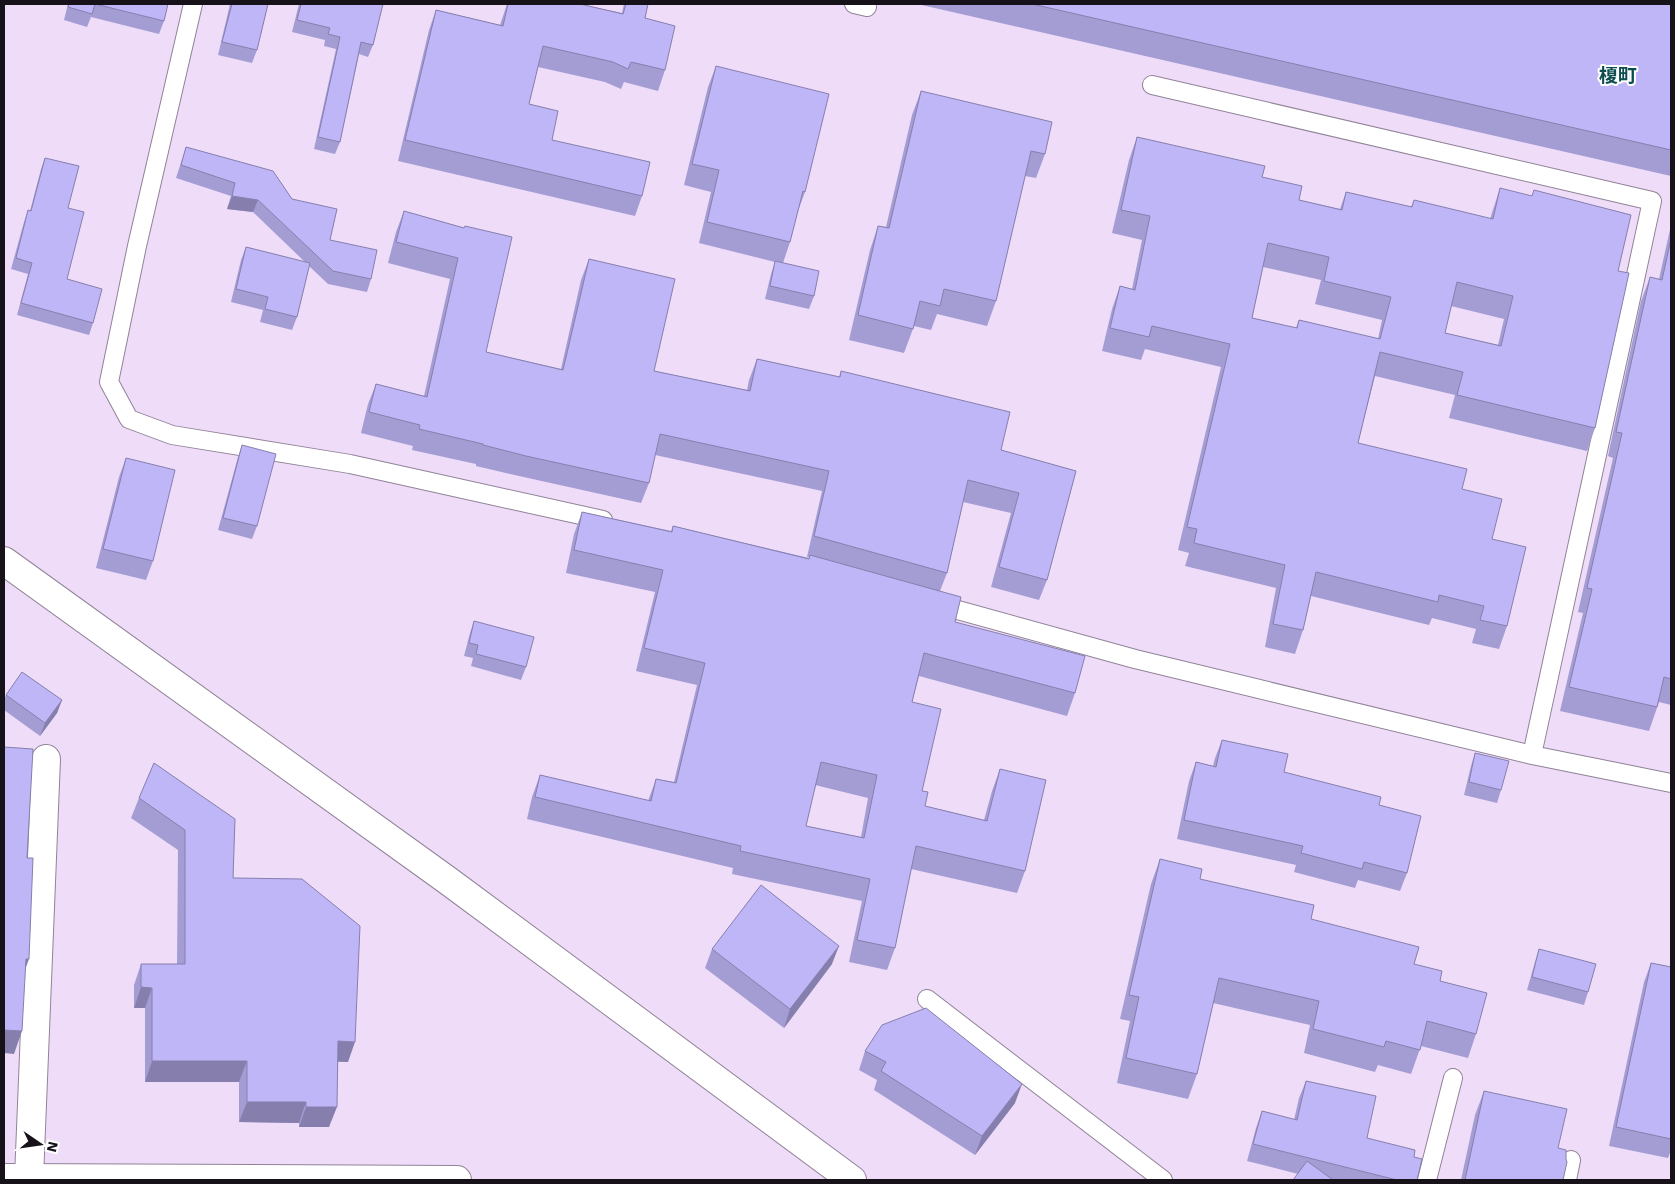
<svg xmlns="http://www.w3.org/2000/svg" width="1675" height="1184" font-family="'Work Sans','Noto Sans JP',sans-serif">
	<rect width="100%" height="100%" fill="#f7ecfe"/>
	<path fill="#efdcf9" d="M 4,4 L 1671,4 L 1671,1180 L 4,1180 Z"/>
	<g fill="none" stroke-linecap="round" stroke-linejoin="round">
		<defs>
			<path id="service" d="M 193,4 L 137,246 L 109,382 L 129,419 L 172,435 L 350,464 L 603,520
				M 854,4 L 867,7
				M 1152,85 L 1652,201 L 1532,755
				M 936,604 L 1135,659 L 1532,755 L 1671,783
				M 927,999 L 1163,1180
				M 1427,1180 L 1453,1078
				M 1567,1180 L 1571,1160"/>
			<path id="minor" d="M 4,561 L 447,880 L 852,1180
				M 4,1178 L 457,1180
				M 29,1178 L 46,759"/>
		</defs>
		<use href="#service" stroke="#908397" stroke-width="20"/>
		<use href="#minor" stroke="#908397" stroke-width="30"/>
		<use href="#service" stroke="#fff" stroke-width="18"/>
		<use href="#minor" stroke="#fff" stroke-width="28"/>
	</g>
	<path fill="#a49dd4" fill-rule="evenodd" d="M 68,4 L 168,4 L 164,21 L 159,34 L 91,17 L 87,27 L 64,20 Z
		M 230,4 L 268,4 L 257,50 L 252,63 L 218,55 Z
		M 299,4 L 383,4 L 373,45 L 368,57 L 359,54 L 340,142 L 335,154 L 314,149 L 336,49 L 324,46 L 325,40 L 292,32 Z
		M 507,4 L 580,4 L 622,13 L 624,4 L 648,4 L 645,18 L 665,70 L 658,91 L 624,82 L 621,89 L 605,82 L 538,67 L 529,104 L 552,140 L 642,196 L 635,216 L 398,161 L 429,30 L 436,10 L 500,25 Z
		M 917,4 L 1671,4 L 1671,176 Z
		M 716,66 L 805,192 L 798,211 L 790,242 L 783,263 L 814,296 L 809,309 L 765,299 L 771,274 L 775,262 L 699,243 L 711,192 L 684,185 L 708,87 Z
		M 921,91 L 1045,154 L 1036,178 L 1025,176 L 996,301 L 987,326 L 937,314 L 931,330 L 914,326 L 904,353 L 849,340 L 870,250 L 878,226 L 886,227 L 912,115 Z
		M 1137,137 L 1262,177 L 1299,200 L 1340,209 L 1346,192 L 1411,207 L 1414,200 L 1490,219 L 1500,188 L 1618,271 L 1595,428 L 1587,451 L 1449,418 L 1455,395 L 1375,376 L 1358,443 L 1462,489 L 1492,539 L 1507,626 L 1499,649 L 1472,643 L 1476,629 L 1432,618 L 1429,625 L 1311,596 L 1303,630 L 1295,654 L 1265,647 L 1276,588 L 1185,566 L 1189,553 L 1178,550 L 1221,367 L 1145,349 L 1141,360 L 1102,351 L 1112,309 L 1120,286 L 1132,289 L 1142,240 L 1112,233 L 1129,160 ZM 1263,267 L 1321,280 L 1315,304 L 1382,320 L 1378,339 L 1299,320 L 1296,328 L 1252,318 ZM 1451,306 L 1504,319 L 1498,345 L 1445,333 Z
		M 186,147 L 292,199 L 330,240 L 371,279 L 367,292 L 328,284 L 309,266 L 297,317 L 292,330 L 260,322 L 263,310 L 231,302 L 241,260 L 246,247 L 305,262 L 253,212 L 227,209 L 231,196 L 176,178 Z
		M 45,158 L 68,208 L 67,279 L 93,323 L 89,335 L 17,315 L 28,274 L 11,269 L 24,222 L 28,210 L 30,211 L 41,169 Z
		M 404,211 L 464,228 L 486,352 L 561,369 L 581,280 L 589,259 L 654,371 L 747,390 L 749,380 L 757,359 L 839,377 L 841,371 L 1001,450 L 1076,471 L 1047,580 L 1039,600 L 991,587 L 1011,513 L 963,502 L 947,573 L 940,591 L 955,622 L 1075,693 L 1067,716 L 919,676 L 912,702 L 922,791 L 925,806 L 984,820 L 992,791 L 1000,769 L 1025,871 L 1017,893 L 911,869 L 895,948 L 887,970 L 849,962 L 862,901 L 732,874 L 733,868 L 527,819 L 532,797 L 540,775 L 648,801 L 656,779 L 674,782 L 697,685 L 636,671 L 655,592 L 566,573 L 574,534 L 582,512 L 671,531 L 673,526 L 809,558 L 809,557 L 807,557 L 822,491 L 655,455 L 649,483 L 641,503 L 519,476 L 476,466 L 476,464 L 412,450 L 413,446 L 361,433 L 368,404 L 376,384 L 424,396 L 450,279 L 388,263 L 396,232 ZM 815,785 L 868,798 L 861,837 L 806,826 Z
		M 1671,225 L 1671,705 L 1659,702 L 1649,731 L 1560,711 L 1583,613 L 1578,612 L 1613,458 L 1608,456 L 1641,301 L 1650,277 L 1659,279 Z
		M 242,445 L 257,526 L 252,539 L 218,530 L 238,457 Z
		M 126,458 L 153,561 L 146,580 L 96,568 L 119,477 Z
		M 474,621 L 526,667 L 521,680 L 471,666 L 473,658 L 464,656 L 470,633 Z
		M 6,695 L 62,700 L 57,713 L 40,736 L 4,710 L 4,700 Z
		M 1222,740 L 1284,772 L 1379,805 L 1407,873 L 1400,891 L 1358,880 L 1355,888 L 1294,872 L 1296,865 L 1177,839 L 1189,781 L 1196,762 L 1213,766 L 1215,758 Z
		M 1475,753 L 1501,790 L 1497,803 L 1464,795 L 1471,766 Z
		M 154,763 L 233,878 L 348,1062 L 338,1062 L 329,1127 L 299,1127 L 299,1123 L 239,1122 L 239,1082 L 145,1082 L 145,1008 L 134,1008 L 134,985 L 141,964 L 177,964 L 178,850 L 131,818 L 139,798 Z
		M 1160,859 L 1200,879 L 1311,919 L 1414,964 L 1440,981 L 1476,1034 L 1468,1058 L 1421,1046 L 1411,1074 L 1378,1065 L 1375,1072 L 1304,1053 L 1310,1025 L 1213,1003 L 1197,1074 L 1188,1099 L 1117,1083 L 1130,1021 L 1120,1019 L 1151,884 Z
		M 712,949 L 832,964 L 784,1028 L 705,968 Z
		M 1539,949 L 1588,992 L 1584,1005 L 1527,990 L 1535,962 Z
		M 1651,963 L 1671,967 L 1671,1150 L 1668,1158 L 1609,1146 L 1644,982 Z
		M 865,1051 L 1015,1103 L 975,1155 L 874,1090 L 877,1080 L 859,1070 Z
		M 1306,1081 L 1367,1138 L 1414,1157 L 1417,1180 L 1293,1180 L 1298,1174 L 1247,1161 L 1256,1128 L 1262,1111 L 1294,1120 L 1299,1098 Z
		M 1484,1091 L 1558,1148 L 1563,1180 L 1461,1180 L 1475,1115 Z"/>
	<path fill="#867fad" d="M 232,196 L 258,200 L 253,212 L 227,209 Z
		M 62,700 L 57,713 L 40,736 L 45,723 Z
		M 839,946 L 832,964 L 784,1028 L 790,1009 Z
		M 26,959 L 29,959 L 21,981 Z
		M 141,987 L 152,988 L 145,1008 L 134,1008 Z
		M 4,1030 L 22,1031 L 14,1054 L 4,1053 Z
		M 338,1041 L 355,1042 L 348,1062 L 331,1061 Z
		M 152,1061 L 247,1061 L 239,1082 L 145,1082 Z
		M 1022,1084 L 1015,1103 L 975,1155 L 982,1136 Z
		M 247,1102 L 306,1102 L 299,1123 L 239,1122 Z
		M 306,1107 L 337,1107 L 329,1127 L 299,1127 Z"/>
	<path fill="#bfb6f7" stroke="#867fad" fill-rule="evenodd" d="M 69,4 L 168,4 L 164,21 L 95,4 L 92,14 L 68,7 Z
		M 232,4 L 268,4 L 257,50 L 222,42 Z
		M 301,4 L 383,4 L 373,45 L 361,42 L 340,142 L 318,137 L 340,37 L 328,34 L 330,28 L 297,20 Z
		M 508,4 L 580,4 L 623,14 L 626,4 L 648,4 L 645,18 L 675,26 L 665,70 L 631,62 L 628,69 L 613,62 L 543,46 L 529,104 L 558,111 L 552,140 L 650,162 L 642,196 L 405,140 L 436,10 L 503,26 Z
		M 1032,4 L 1671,4 L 1671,150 Z
		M 716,66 L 829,94 L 805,192 L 803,191 L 790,242 L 707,222 L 719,170 L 692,164 Z
		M 921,91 L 1052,122 L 1045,154 L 1031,151 L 996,301 L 944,289 L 940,306 L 920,301 L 913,329 L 858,315 L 878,226 L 889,228 Z
		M 1137,137 L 1265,166 L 1262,177 L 1302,186 L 1299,200 L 1342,210 L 1346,192 L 1412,207 L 1414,200 L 1493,219 L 1500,188 L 1532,196 L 1534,190 L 1631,215 L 1618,271 L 1629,273 L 1595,428 L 1457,395 L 1463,372 L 1380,352 L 1358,443 L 1467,469 L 1462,489 L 1502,499 L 1492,539 L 1526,547 L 1507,626 L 1480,620 L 1484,606 L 1439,595 L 1438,602 L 1316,572 L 1303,630 L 1273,624 L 1285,565 L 1194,543 L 1197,529 L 1187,527 L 1230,344 L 1152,326 L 1149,337 L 1110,328 L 1120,286 L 1135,290 L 1150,216 L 1121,210 ZM 1268,243 L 1329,257 L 1324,281 L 1391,297 L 1380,339 L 1299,320 L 1297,328 L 1252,318 ZM 1457,282 L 1513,296 L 1501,346 L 1445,333 Z
		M 186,147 L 273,171 L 292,199 L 337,209 L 330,240 L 377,250 L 371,279 L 333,271 L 258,200 L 232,196 L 235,183 L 181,165 Z
		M 45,158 L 79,166 L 68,208 L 84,212 L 67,279 L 102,289 L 93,323 L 21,303 L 32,263 L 16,258 L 28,210 L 31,211 Z
		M 404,211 L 464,228 L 465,226 L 512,237 L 486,352 L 563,370 L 589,259 L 675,279 L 654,371 L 750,391 L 757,359 L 840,377 L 841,371 L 1010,412 L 1001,450 L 1076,471 L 1047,580 L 999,567 L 1019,493 L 968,480 L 947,573 L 814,536 L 829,471 L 660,434 L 649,483 L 526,456 L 483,445 L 483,444 L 419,429 L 420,425 L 369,412 L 376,384 L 427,397 L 458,258 L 396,242 Z
		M 1671,239 L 1671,679 L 1664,677 L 1657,707 L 1569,687 L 1592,589 L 1587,588 L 1622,433 L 1616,432 L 1650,277 L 1662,280 Z
		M 246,247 L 310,263 L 297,317 L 265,309 L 268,297 L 236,289 Z
		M 775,261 L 819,271 L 814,296 L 770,286 Z
		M 242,445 L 276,454 L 257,526 L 223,518 Z
		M 126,458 L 175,470 L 153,561 L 103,549 Z
		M 582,512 L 672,532 L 673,526 L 809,559 L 810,555 L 961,597 L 955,622 L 1085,656 L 1075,693 L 924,653 L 912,702 L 941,709 L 922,791 L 928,792 L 925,806 L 987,821 L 1000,769 L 1046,780 L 1025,871 L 916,846 L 895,948 L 857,940 L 870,879 L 740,851 L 741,846 L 535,797 L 540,775 L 651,801 L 656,779 L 676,783 L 705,663 L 644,648 L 663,570 L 574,550 ZM 821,762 L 877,775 L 864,838 L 806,826 Z
		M 474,621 L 534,637 L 526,667 L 476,654 L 478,645 L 469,643 Z
		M 22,672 L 62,700 L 45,723 L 6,695 Z
		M 1222,740 L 1288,754 L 1284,772 L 1381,797 L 1379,805 L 1421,816 L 1407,873 L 1364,862 L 1362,869 L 1301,853 L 1303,846 L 1184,820 L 1196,762 L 1216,767 Z
		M 4,747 L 33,749 L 27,858 L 33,858 L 29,959 L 26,959 L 22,1031 L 4,1030 Z
		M 1475,753 L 1509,761 L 1501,790 L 1469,782 Z
		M 154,763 L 235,819 L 233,878 L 302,879 L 360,926 L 355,1042 L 338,1041 L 337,1107 L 306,1107 L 306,1102 L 247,1102 L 247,1061 L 152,1061 L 152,988 L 141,987 L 141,964 L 185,964 L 185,830 L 139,798 Z
		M 1160,859 L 1202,869 L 1200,879 L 1314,905 L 1311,919 L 1419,947 L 1414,964 L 1442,971 L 1440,981 L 1487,993 L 1476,1034 L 1427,1021 L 1420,1050 L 1386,1041 L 1384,1047 L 1313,1029 L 1319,1001 L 1219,978 L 1197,1074 L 1126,1058 L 1139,997 L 1129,995 Z
		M 761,885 L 839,946 L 790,1009 L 712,949 Z
		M 1539,949 L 1596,964 L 1588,992 L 1532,977 Z
		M 1651,963 L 1671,967 L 1671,1139 L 1616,1127 Z
		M 926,1008 L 1022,1084 L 982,1136 L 881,1071 L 886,1062 L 865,1051 L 882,1025 Z
		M 1306,1081 L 1376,1096 L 1367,1138 L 1415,1150 L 1414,1157 L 1422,1159 L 1417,1180 L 1397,1180 L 1253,1144 L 1262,1111 L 1297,1120 Z
		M 1484,1091 L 1567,1109 L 1558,1148 L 1566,1150 L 1566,1159 L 1567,1162 L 1563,1180 L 1465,1180 Z
		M 1307,1161 L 1333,1180 L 1293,1180 Z"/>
	<g text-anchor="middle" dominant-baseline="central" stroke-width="4" stroke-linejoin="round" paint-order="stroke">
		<g font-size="19" font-weight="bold" fill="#0d4d50" stroke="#fff">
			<text x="1618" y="75">榎町</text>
		</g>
	</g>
	<rect width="1675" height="1184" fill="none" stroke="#17121a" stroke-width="10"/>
	<g transform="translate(40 1144) rotate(103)" stroke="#ffffff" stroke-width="4" paint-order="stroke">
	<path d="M0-4L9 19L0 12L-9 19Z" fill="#17121a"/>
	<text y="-8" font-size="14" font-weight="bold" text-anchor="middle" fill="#17121a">N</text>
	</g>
</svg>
